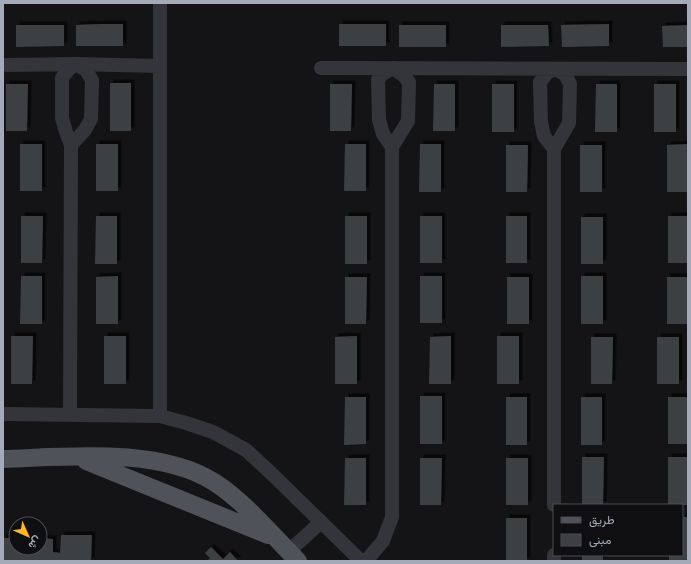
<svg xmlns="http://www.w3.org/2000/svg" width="691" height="564" font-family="Commissioner,Vazirmatn,sans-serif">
	<defs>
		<filter id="shadow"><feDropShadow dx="3.5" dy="-3.5" stdDeviation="0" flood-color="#0009"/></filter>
	</defs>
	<rect width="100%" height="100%" fill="#141416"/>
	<path fill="#3e3f43" filter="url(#shadow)" d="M 100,24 L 123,24 L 123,46 L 76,46 L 76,25 Z
		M 339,24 L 386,24 L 386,46 L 339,46 Z
		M 609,24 L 609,46 L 562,47 L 561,25 Z
		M 16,25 L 64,25 L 64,46 L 16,47 Z
		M 399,25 L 446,25 L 446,47 L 399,47 Z
		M 501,25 L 548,25 L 549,46 L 501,47 Z
		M 687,25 L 688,25 L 688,47 L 663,47 L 662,26 Z
		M 110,83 L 131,83 L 131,131 L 110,131 Z
		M 6,84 L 28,84 L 27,131 L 6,131 Z
		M 330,84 L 352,84 L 351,131 L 330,131 Z
		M 434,84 L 455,84 L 455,131 L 433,131 Z
		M 492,84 L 514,84 L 514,132 L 492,132 Z
		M 596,84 L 617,84 L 617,132 L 595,132 Z
		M 654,84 L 676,84 L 676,132 L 654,132 Z
		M 20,144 L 42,144 L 42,191 L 20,191 Z
		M 96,144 L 118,144 L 118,191 L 96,191 Z
		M 345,144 L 366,144 L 366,191 L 344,191 Z
		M 420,144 L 441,144 L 441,192 L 419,192 Z
		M 688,144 L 688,192 L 667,192 L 667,145 Z
		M 506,145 L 528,145 L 527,192 L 506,192 Z
		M 580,145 L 602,145 L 602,192 L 580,192 Z
		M 21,216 L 43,216 L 42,263 L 21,263 Z
		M 96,216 L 117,216 L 117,264 L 95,264 Z
		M 345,216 L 367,216 L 367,264 L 345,264 Z
		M 420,216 L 442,216 L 442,263 L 420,263 Z
		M 506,216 L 527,216 L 527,263 L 506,263 Z
		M 668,216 L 688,216 L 688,263 L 668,263 Z
		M 581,217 L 603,217 L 603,264 L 581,264 Z
		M 21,276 L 42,276 L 42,324 L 20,324 Z
		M 118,276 L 118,324 L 96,324 L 96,277 Z
		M 420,276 L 442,276 L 442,323 L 420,323 Z
		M 581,276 L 603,276 L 603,324 L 581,324 Z
		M 345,277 L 367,277 L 366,324 L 345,324 Z
		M 507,277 L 529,277 L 529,324 L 507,324 Z
		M 667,277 L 688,277 L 688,324 L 667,324 Z
		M 11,336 L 33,336 L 32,384 L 11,384 Z
		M 104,336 L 126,336 L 126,384 L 104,384 Z
		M 357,336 L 357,384 L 335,384 L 335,337 Z
		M 451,336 L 451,384 L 429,384 L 430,337 Z
		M 497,336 L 519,336 L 519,384 L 497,384 Z
		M 591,337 L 613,337 L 612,384 L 591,384 Z
		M 657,337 L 679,337 L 679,384 L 657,384 Z
		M 420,396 L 442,396 L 442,444 L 420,444 Z
		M 345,397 L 366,397 L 366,444 L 344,445 Z
		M 506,397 L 527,397 L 527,445 L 506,445 Z
		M 581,397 L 602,397 L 602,445 L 581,445 Z
		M 668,397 L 688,397 L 688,444 L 668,444 Z
		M 582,457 L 604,457 L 603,505 L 582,505 Z
		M 668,457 L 688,457 L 688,505 L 668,505 Z
		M 345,458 L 366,458 L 366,505 L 344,505 Z
		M 420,458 L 442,458 L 441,505 L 420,505 Z
		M 506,458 L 528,458 L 528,505 L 506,505 Z
		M 682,517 L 688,517 L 688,561 L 669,561 L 669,555 L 682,555 Z
		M 506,518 L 527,518 L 527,561 L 506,561 Z
		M 61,535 L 92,535 L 91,561 L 3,561 L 3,538 L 16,538 L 16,548 L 40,548 L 40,538 L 53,539 L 53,552 L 60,553 Z
		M 211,547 L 223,559 L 230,552 L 238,561 L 207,561 L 210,558 L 205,553 Z
		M 582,555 L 603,555 L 603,561 L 582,561 Z"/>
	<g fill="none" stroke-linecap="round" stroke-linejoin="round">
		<path stroke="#34353b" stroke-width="14" d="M 160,3 L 160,416
			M 7,65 L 76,64 L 160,66
			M 321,68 L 688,69
			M 554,149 L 544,136 L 541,122 L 540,82 L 547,73 L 554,69 L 565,74 L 570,84 L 569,123 L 554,149 L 554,505
			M 3,414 L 160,416 L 186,423 L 213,432 L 246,450 L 273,475 L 361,561
			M 70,414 L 71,145 L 66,132 L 62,118 L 62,78 L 69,69 L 76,64 L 86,70 L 92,80 L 91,119 L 85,130 L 71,145
			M 289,551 L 321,522
			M 554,555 L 554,561
			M 366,561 L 383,541 L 392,517 L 392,147 L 408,121 L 409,82 L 403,75 L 393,68 L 382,74 L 378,80 L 379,120 L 383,134 L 392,147"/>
		<path stroke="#50525a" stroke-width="18" d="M 3,459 C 68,457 158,447 214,482 C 244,501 273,536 298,561
			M 86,461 L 268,535"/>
	</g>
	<rect width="691" height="564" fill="none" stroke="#a4aab7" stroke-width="8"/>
	<rect x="553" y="504" width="130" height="52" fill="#0f0f11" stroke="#4b4d53"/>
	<rect x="561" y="517" width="20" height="6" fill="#50525a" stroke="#4b4d53"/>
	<text x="589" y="524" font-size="12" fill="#a4aab7">طريق</text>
	<rect x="561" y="534" width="20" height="12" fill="#3e3f43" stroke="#4b4d53"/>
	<text x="589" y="544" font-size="12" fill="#a4aab7">مبنى</text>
	<g transform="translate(28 536) rotate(135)"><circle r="19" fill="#0f0f11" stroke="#4b4d53"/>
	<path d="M0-3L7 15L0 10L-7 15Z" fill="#ffb822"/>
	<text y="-6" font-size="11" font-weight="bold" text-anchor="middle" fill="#a4aab7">ش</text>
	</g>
</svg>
